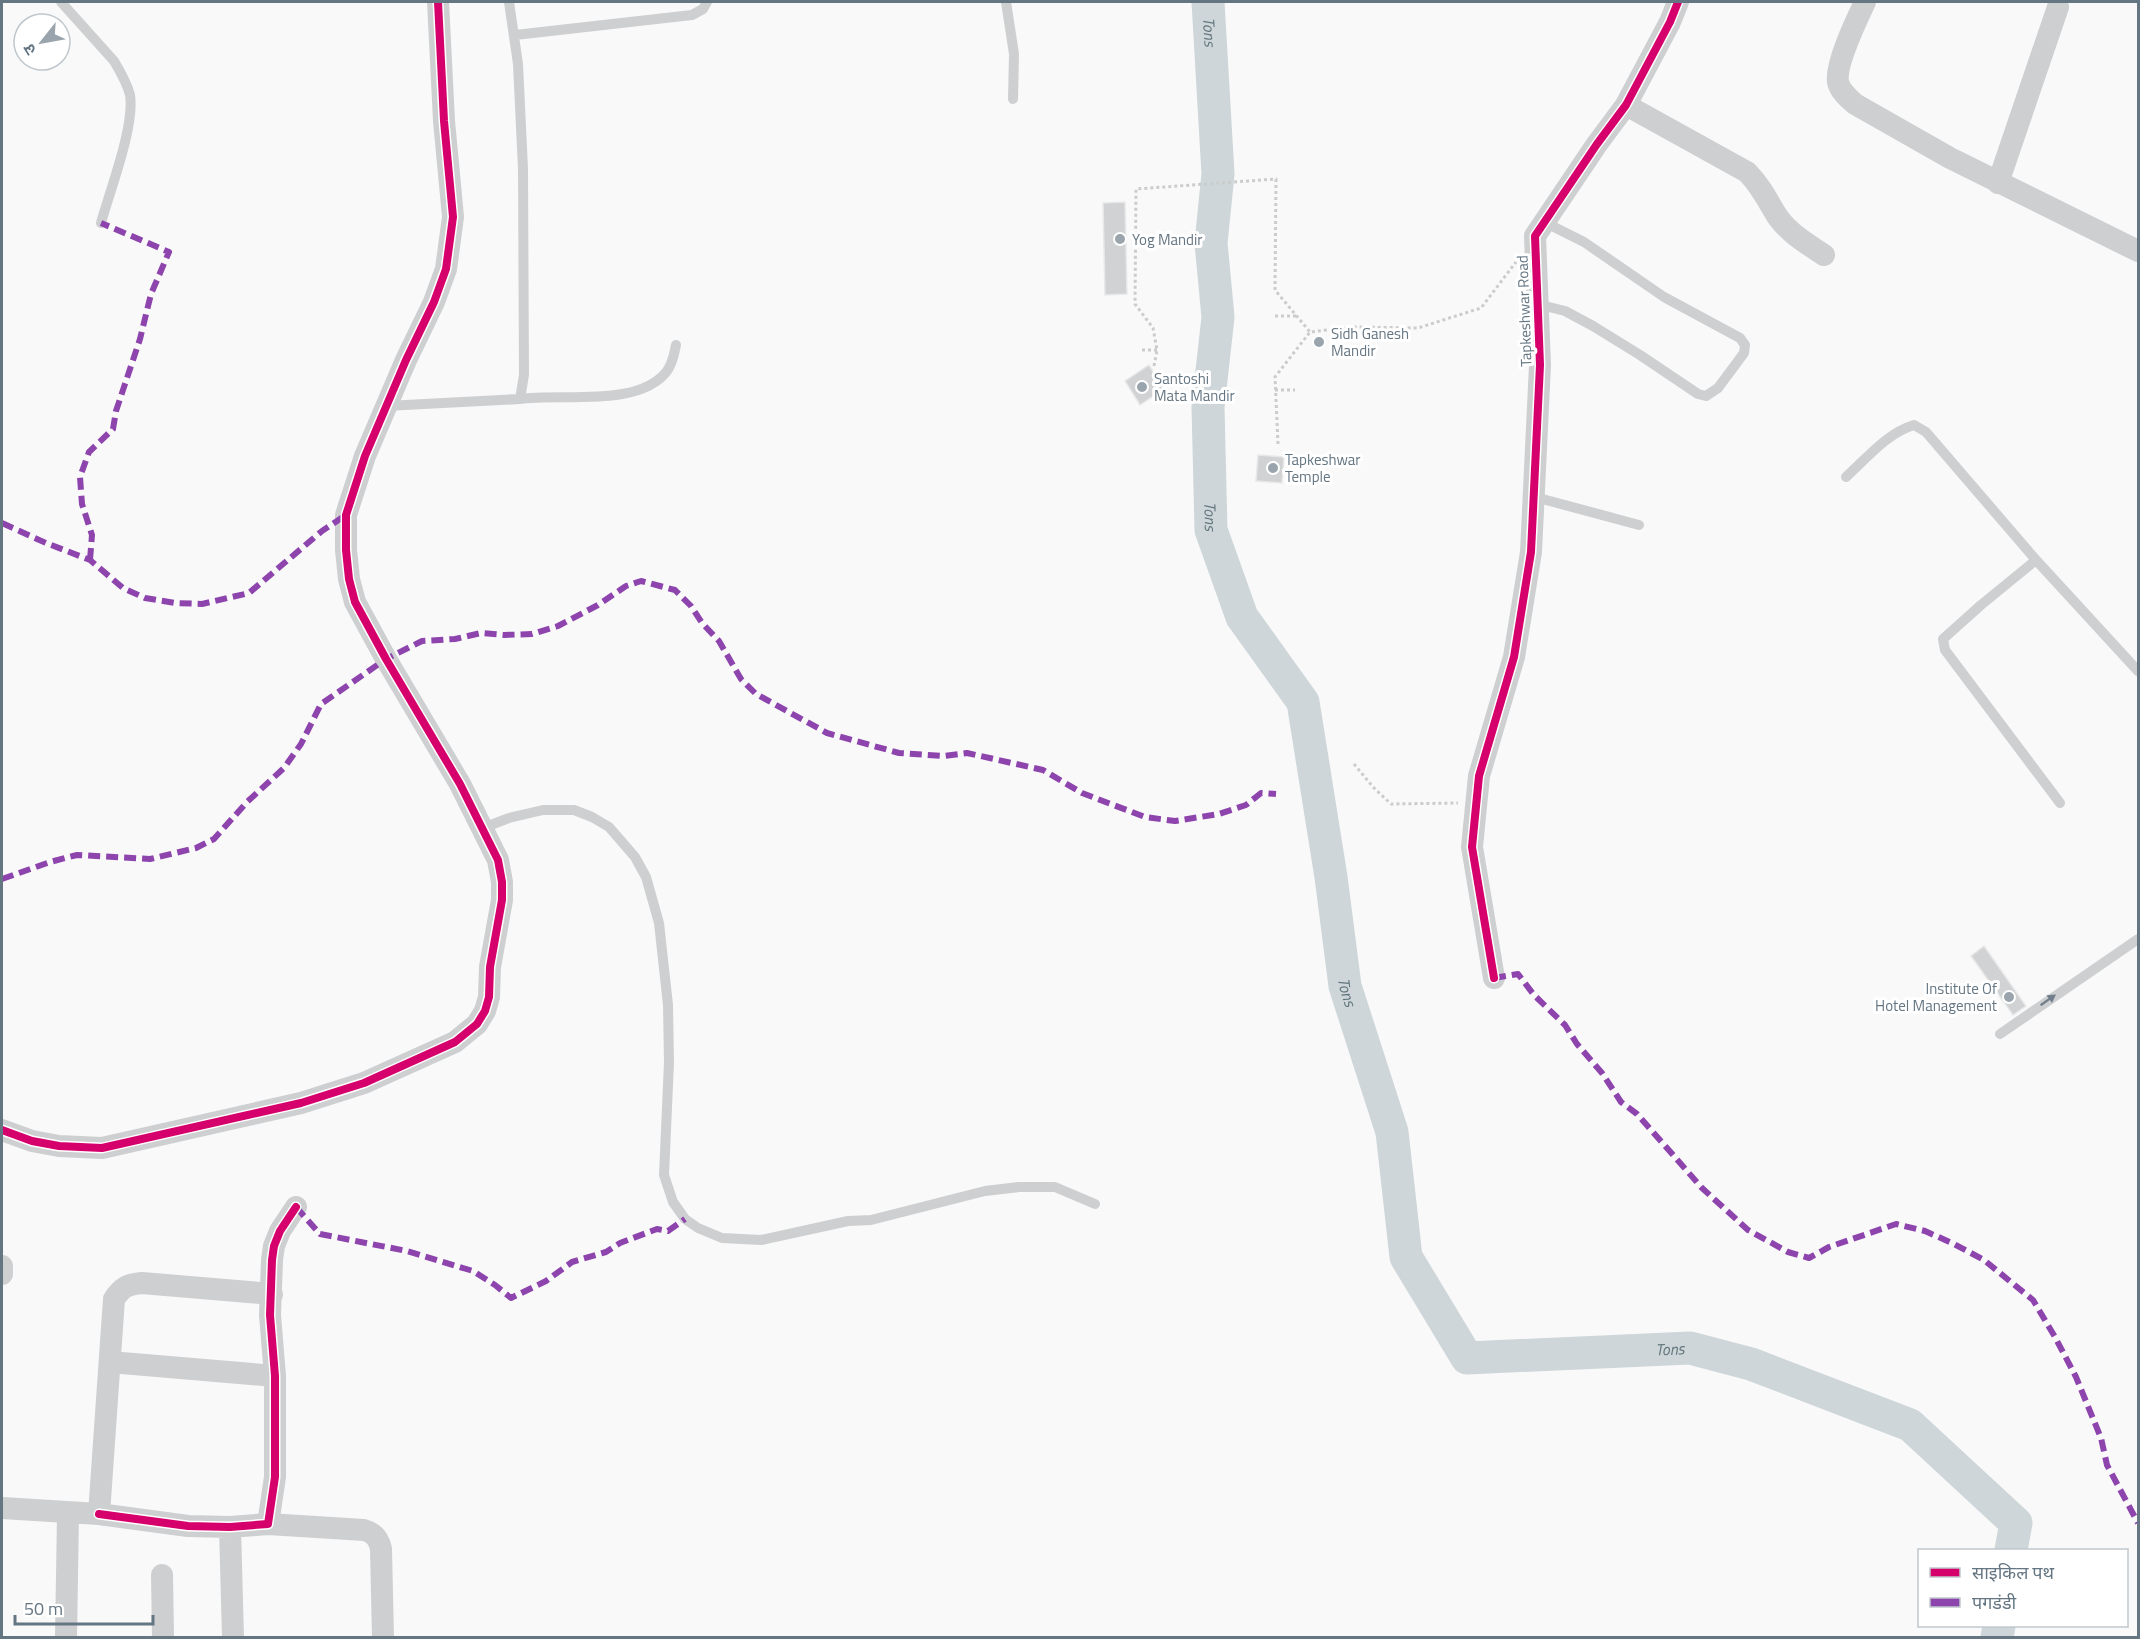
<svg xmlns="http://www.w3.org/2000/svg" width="2140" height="1639" font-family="'Titillium Web','Noto Sans Devanagari',sans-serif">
	<rect width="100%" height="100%" fill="#f9f9f9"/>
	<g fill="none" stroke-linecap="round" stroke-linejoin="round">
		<g stroke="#ced6d9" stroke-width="33">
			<path id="s1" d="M 1208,2 L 1218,174 L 1211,243 L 1218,317 L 1208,407 L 1211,530 L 1242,617 L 1303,702 L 1331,877 L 1345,986 L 1392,1132 L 1406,1257 L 1467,1358 L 1690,1348 L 1751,1364 L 1910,1425 L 2016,1523 L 2011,1550"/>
			<path d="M 1997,1638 L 1999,1626"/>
		</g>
	</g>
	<path fill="#d0d2d3" stroke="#e8e8e8" stroke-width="1.5" d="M 1125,202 L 1127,294 L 1105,295 L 1103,203 Z
		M 1149,365 L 1164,389 L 1140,405 L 1125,381 Z
		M 1258,455 L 1284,457 L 1282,483 L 1256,481 Z
		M 1984,946 L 2026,1006 L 2013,1015 L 1971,956 Z"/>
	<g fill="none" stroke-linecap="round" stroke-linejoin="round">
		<path stroke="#cbcccd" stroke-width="3" stroke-dasharray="3 3" stroke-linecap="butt" d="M 1275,316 L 1297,316
			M 1142,350 L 1157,350
			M 1154,366 L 1157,350 L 1153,328 L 1135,304 L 1136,189 L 1276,179 L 1275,290 L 1310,332
			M 1275,390 L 1295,390
			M 1278,444 L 1275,377 L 1310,332 L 1352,327 L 1418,328 L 1481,308 L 1516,262
			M 1354,764 L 1373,787 L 1391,804 L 1458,803"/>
		<path stroke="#cecfd0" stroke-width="10" d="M 61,2 L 114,61 C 120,71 127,83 130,95 C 135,126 110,190 101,223
			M 1006,2 L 1014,54 L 1013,99
			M 515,35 L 692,15 L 703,9 L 707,2
			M 1537,304 L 1565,311 L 1593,326 L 1640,355 L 1698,394 L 1706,396 L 1718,388 L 1744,353 L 1745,345 L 1740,338 L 1664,297 L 1584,242 L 1544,222
			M 520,399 C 562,393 639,408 667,371 C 673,363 674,354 676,345
			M 386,406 L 520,399 L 524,375 L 523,169 L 518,64 L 509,2
			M 1846,477 C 1867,458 1887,433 1914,425 L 1926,432 L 2036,560 L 2138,671
			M 1535,497 L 1639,525
			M 2036,560 L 1981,605 L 1943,639 L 1945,650 L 2060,803
			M 483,828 L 509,818 L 543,810 L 574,810 L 592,817 L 609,827 L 635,857 L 646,877 L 659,923 L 668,1005 L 669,1062 L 664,1175 L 673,1202 L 685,1219 L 698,1228 L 722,1238 L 761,1240 L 848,1221 L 871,1220 L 985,1191 L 1019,1187 L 1055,1187 L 1095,1204
			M 2000,1034 L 2138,939"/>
		<path stroke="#cecfd0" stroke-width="22" d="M 1865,2 C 1857,19 1835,64 1838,82 C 1840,91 1848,98 1855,104 L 1950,158 L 2138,251
			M 1626,105 L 1747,172 C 1759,184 1766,197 1774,211 C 1785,231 1806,243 1824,255
			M 1998,183 L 2058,7
			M 1494,978 L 1472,847 L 1479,776 L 1514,657 L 1531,552 L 1540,365 L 1535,236 L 1597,144 L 1626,105 L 1670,22 L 1678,2
			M 2,1130 L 32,1141 L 59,1146 L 102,1148 L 301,1103 L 364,1083 L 455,1042 L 477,1024 L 485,1011 L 489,997 L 490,967 L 502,900 L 502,882 L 498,860 L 460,784 L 386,659 L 355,602 L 349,579 L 346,550 L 346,515 L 365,456 L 406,360 L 434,302 L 446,269 L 453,217 L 444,121 L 438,2
			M 2,1274 L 2,1266
			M 110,1362 L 275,1376
			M 2,1508 L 99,1514 L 114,1299 C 122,1287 128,1284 142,1283 L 272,1294
			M 99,1514 L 188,1526 L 230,1527 L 268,1524 L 275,1477 L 275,1376 L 270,1315 L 272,1260 L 274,1246 L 280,1231 L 296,1207
			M 268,1524 L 364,1530 C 375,1533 379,1539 381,1549 L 383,1638
			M 230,1527 L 233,1638
			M 162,1575 L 163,1638
			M 66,1638 L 68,1514"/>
		<path stroke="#8e44ad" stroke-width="6" stroke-dasharray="12 6" stroke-linecap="butt" d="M 2,523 L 46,543 L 90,560 L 123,588 L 145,598 L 175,603 L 202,604 L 249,593 L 322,531 L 346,515
			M 90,560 L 92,535 L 82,504 L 80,477 L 89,452 L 113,429 L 116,411 L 140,339 L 151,294 L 169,252 L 101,223
			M 2,879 L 50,862 L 77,855 L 150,859 L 196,848 L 214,839 L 247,802 L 284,768 L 301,744 L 321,704 L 386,659 L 422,641 L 455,639 L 481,633 L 504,635 L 532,634 L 558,626 L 598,605 L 626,586 L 641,581 L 675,590 L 691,606 L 702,623 L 719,641 L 741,679 L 756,694 L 827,733 L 899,753 L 944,756 L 967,753 L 1043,770 L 1082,793 L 1145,817 L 1175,821 L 1219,814 L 1246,805 L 1261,793 L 1276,794
			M 1494,978 L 1518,974 L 1534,995 L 1565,1025 L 1577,1044 L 1602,1073 L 1621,1102 L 1637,1114 L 1702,1188 L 1748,1230 L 1788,1252 L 1809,1258 L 1829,1247 L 1896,1224 L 1925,1231 L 1954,1244 L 1984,1260 L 2033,1300 L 2055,1337 L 2076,1377 L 2101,1438 L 2107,1465 L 2138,1523
			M 296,1207 L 320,1234 L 407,1251 L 473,1271 L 495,1285 L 511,1298 L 546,1281 L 572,1262 L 606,1252 L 620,1243 L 657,1229 L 668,1231 L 685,1219"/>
		<defs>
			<path id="cycleway" d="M 1494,978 L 1472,847 L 1479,776 L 1514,657 L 1531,552 L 1540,365 L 1535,236 L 1597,144 L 1626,105 L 1670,22 L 1678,2
				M 2,1130 L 32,1141 L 59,1146 L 102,1148 L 301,1103 L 364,1083 L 455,1042 L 477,1024 L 485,1011 L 489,997 L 490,967 L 502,900 L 502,882 L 498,860 L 460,784 L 386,659 L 355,602 L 349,579 L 346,550 L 346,515 L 365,456 L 406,360 L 434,302 L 446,269 L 453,217 L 444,121 L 438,2
				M 99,1514 L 188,1526 L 230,1527 L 268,1524 L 275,1477 L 275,1376 L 270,1315 L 272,1260 L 274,1246 L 280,1231 L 296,1207"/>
		</defs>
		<use href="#cycleway" stroke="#fff" stroke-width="11"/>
		<use href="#cycleway" stroke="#d6006c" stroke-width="8"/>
	</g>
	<defs><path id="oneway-solid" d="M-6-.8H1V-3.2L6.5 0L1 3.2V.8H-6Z" transform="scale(1.5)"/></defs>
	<use fill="#707f8b" href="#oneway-solid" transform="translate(2048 1000) rotate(-35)"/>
	<g fill="#99a4ac" stroke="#fff" stroke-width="2">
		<circle cx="1120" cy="239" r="6"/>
		<circle cx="1319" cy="342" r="6"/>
		<circle cx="1142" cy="387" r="6"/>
		<circle cx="1273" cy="468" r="6"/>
		<circle cx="2009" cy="997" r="6"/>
	</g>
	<g text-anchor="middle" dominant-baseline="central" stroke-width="6" stroke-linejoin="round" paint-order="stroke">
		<g font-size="15" fill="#657683" stroke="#fff" text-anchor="start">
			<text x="1132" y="239">Yog Mandir</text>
			<text x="1331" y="333">Sidh Ganesh<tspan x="1331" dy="17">Mandir</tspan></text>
			<text x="1154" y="378">Santoshi<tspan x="1154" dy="17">Mata Mandir</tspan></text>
			<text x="1285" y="459">Tapkeshwar<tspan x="1285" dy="17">Temple</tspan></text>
			<text x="1997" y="988" text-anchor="end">Institute Of<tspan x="1997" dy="17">Hotel Management</tspan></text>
		</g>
		<g font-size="15" fill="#657683" stroke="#fff">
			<text transform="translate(1524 311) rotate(-92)">Tapkeshwar Road</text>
		</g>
		<g font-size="16" font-style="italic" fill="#60757c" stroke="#fff">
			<text stroke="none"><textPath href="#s1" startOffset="30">Tons</textPath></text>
			<text stroke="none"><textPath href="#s1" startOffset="516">Tons</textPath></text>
			<text stroke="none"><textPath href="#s1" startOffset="1020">Tons</textPath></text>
			<text stroke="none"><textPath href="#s1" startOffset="1614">Tons</textPath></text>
		</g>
	</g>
	<rect width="2140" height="1639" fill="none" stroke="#657683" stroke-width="6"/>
	<rect x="1918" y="1549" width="210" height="78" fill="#ffffff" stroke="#c1c8cd" stroke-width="1.5"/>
	<rect x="1930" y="1568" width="30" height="9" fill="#d6006c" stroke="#c1c8cd" stroke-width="1.5"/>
	<text x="1972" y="1579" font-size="18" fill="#657683">साइकिल पथ</text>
	<rect x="1930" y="1598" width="30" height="9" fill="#8e44ad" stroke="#c1c8cd" stroke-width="1.5"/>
	<text x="1972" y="1609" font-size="18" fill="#657683">पगडंडी</text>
	<g transform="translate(42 42) rotate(239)"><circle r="28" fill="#ffffff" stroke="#c1c8cd" stroke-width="1.5"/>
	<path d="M0-4.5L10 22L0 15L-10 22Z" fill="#99a4ac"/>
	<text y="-9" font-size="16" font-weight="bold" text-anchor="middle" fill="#657683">उ</text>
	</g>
	<path d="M15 1615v9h138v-9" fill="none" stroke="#657683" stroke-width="3"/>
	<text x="24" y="1615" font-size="18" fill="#657683" stroke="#ffffff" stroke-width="4.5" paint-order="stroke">50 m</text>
</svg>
